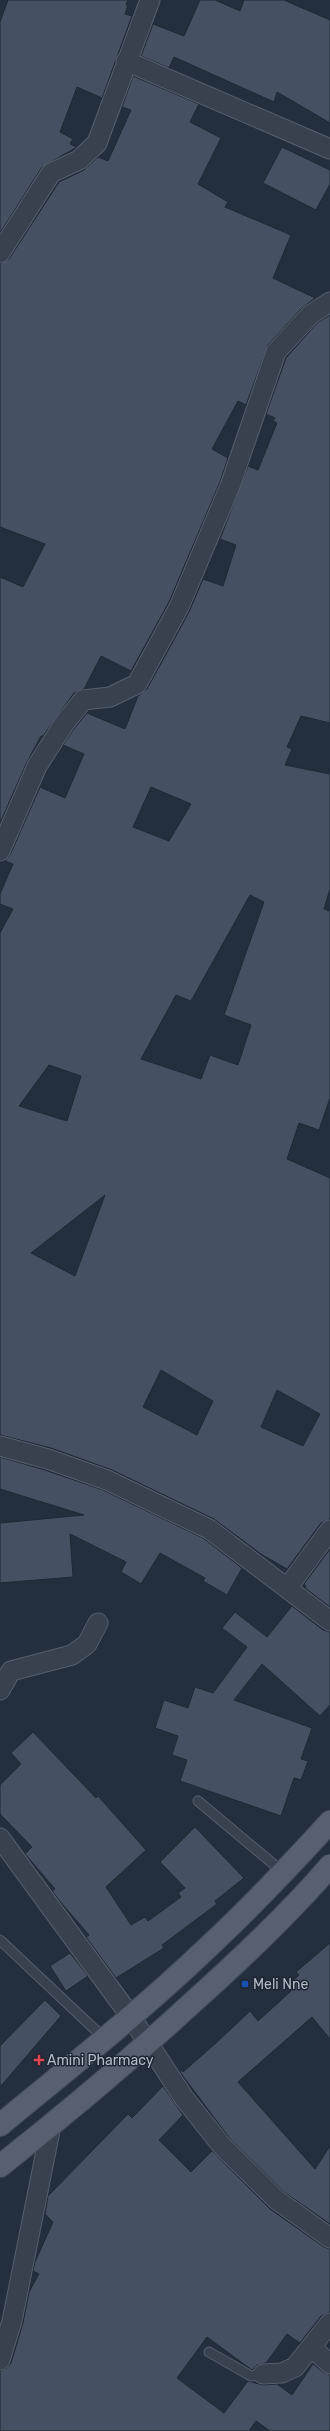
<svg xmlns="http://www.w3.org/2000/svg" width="330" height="2431" font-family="Rubik,sans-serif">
	<rect width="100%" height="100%" fill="#242f3e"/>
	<path fill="#455162" stroke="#1f2835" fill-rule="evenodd" d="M 8,0 L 128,0 L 126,5 L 128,5 L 125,14 L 132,16 L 102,98 L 77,87 L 60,132 L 73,139 L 70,144 L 77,147 L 42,167 L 0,233 L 0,22 Z
		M 200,0 L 215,0 L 240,11 L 244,0 L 284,0 L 330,20 L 330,123 L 277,92 L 274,102 L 174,57 L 169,68 L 141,56 L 153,24 L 184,36 Z
		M 133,76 L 199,104 L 190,122 L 221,138 L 198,184 L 228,202 L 225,207 L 291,235 L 273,278 L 315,298 L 302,308 L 268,345 L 246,405 L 238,401 L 212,449 L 228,458 L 220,482 L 169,602 L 131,671 L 101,656 L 84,689 L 74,693 L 43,736 L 41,736 L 27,762 L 0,823 L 0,577 L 23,587 L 45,544 L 0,527 L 0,264 L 9,259 L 59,182 L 84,170 L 98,157 L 108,161 L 131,110 L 122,107 Z
		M 282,147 L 330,170 L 330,184 L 316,210 L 263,183 Z
		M 330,315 L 330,723 L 301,716 L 287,747 L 292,749 L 285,765 L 330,774 L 330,889 L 324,909 L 330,911 L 330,1098 L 319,1130 L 299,1123 L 287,1159 L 330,1178 L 330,1519 L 321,1523 L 287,1569 L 261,1554 L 214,1519 L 112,1470 L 51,1448 L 0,1435 L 0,933 L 13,909 L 0,904 L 0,894 L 13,864 L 5,861 L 10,855 L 40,787 L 65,798 L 84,754 L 63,745 L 73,730 L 87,713 L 125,729 L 138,696 L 147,689 L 189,612 L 203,579 L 223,586 L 236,545 L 220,539 L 248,466 L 258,470 L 277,423 L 273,421 L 275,418 L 266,414 L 286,358 L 317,323 ZM 151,787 L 191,804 L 169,841 L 133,827 ZM 250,895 L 264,902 L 224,1015 L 251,1025 L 238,1065 L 210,1055 L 201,1079 L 141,1059 L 176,995 L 191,1001 ZM 49,1065 L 81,1076 L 67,1121 L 19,1106 ZM 105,1195 L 75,1276 L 31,1253 ZM 161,1370 L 213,1401 L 197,1435 L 143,1407 ZM 277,1390 L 320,1414 L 303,1446 L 261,1427 Z
		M 0,1457 L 45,1470 L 103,1490 L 203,1538 L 242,1568 L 227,1595 L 203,1581 L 205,1578 L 160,1553 L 141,1584 L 121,1572 L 126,1562 L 70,1534 L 73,1577 L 0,1583 L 0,1523 L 84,1515 L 0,1489 Z
		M 330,1549 L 330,1607 L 305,1588 L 306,1586 L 304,1584 Z
		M 292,1606 L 323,1630 L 330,1632 L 330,1705 L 320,1716 L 262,1664 L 234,1700 L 312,1728 L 301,1759 L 308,1761 L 301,1780 L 294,1778 L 281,1816 L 180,1781 L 187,1760 L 172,1755 L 178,1736 L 155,1728 L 164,1700 L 188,1708 L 195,1687 L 213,1693 L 247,1647 L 222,1628 L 235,1612 L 267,1637 Z
		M 33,1732 L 96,1798 L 98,1796 L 146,1850 L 106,1887 L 131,1925 L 145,1917 L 148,1921 L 181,1897 L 178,1893 L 185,1888 L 160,1862 L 195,1827 L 244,1878 L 215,1901 L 217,1904 L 162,1945 L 164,1948 L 116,1978 L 86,1937 L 89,1935 L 63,1905 L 52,1891 L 55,1889 L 25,1854 L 32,1847 L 0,1814 L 0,1785 L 21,1764 L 11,1753 Z
		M 330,1943 L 330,2039 L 312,2017 L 238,2082 L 315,2169 L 330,2146 L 330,2224 L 284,2192 L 230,2139 L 180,2072 L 182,2070 L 183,2072 L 216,2043 L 250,2011 L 258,2021 L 291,1991 L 287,1986 L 299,1975 L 296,1972 Z
		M 70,1953 L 88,1976 L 66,1991 L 50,1966 Z
		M 45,2000 L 61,2016 L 0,2087 L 0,2046 Z
		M 163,2086 L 183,2115 L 159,2140 L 191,2172 L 212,2151 L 270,2209 L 324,2247 L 330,2249 L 330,2312 L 321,2316 L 300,2343 L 287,2334 L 266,2363 L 257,2365 L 252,2370 L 207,2337 L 177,2378 L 224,2413 L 248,2381 L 263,2385 L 277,2384 L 292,2395 L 313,2364 L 323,2372 L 330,2375 L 330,2431 L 270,2431 L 256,2421 L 249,2431 L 0,2431 L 0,2371 L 7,2368 L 11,2363 L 23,2323 L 29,2292 L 39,2274 L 33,2271 L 35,2262 L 53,2222 L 45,2214 L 48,2196 L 128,2114 L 132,2118 Z"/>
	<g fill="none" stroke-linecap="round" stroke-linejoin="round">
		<defs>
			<path id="lane" d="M 198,1801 L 284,1873
				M 0,1940 L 105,2039
				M 209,2352 L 251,2376 L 263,2374"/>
			<path id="street" d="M 126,61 L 330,149
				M 0,253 L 51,173 L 79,160 L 97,143 L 150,0
				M 0,851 L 37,766 L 64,724 L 83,700 L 110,697 L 137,684 L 179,607 L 230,486 L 276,352 L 310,315 L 330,302
				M 0,1446 L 48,1459 L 107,1480 L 209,1529 L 330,1621
				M 288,1587 L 330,1530
				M 0,1690 L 11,1671 L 72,1655 L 87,1644 L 98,1623
				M 0,1838 L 131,2017 L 184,2098 L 222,2146 L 277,2200 L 330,2238
				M 311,2347 L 330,2364
				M 0,2360 L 12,2321 L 51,2126
				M 263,2374 L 282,2373 L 295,2367 L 330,2323"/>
			<path id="primary" d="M 0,2125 C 69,2068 140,2012 205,1950 C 249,1909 290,1866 330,1822
				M 0,2166 C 66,2114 130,2060 192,2003 C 240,1960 288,1915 330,1866"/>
		</defs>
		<use href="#lane" stroke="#565f6c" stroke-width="11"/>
		<use href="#street" stroke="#565f6c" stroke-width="21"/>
		<use href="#primary" stroke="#414a57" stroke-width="24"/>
		<use href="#lane" stroke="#38414e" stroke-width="9"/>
		<use href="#street" stroke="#38414e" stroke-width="19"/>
		<use href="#primary" stroke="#56606e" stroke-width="22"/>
	</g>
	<rect fill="#1a4fb4" stroke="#1d2633" stroke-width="1.5" x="241" y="1980" width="8" height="8" rx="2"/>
	<path fill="#e0444e" stroke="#1d2633" stroke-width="1.5" d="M37 2054h4v4h4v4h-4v4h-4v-4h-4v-4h4z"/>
	<g text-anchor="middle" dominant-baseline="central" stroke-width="3" stroke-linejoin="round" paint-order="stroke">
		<g font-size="14" fill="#b4bcc9" stroke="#1d2633" text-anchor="start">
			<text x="253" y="1984">Meli Nne</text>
			<text x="47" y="2060">Amini Pharmacy</text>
		</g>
	</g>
</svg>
